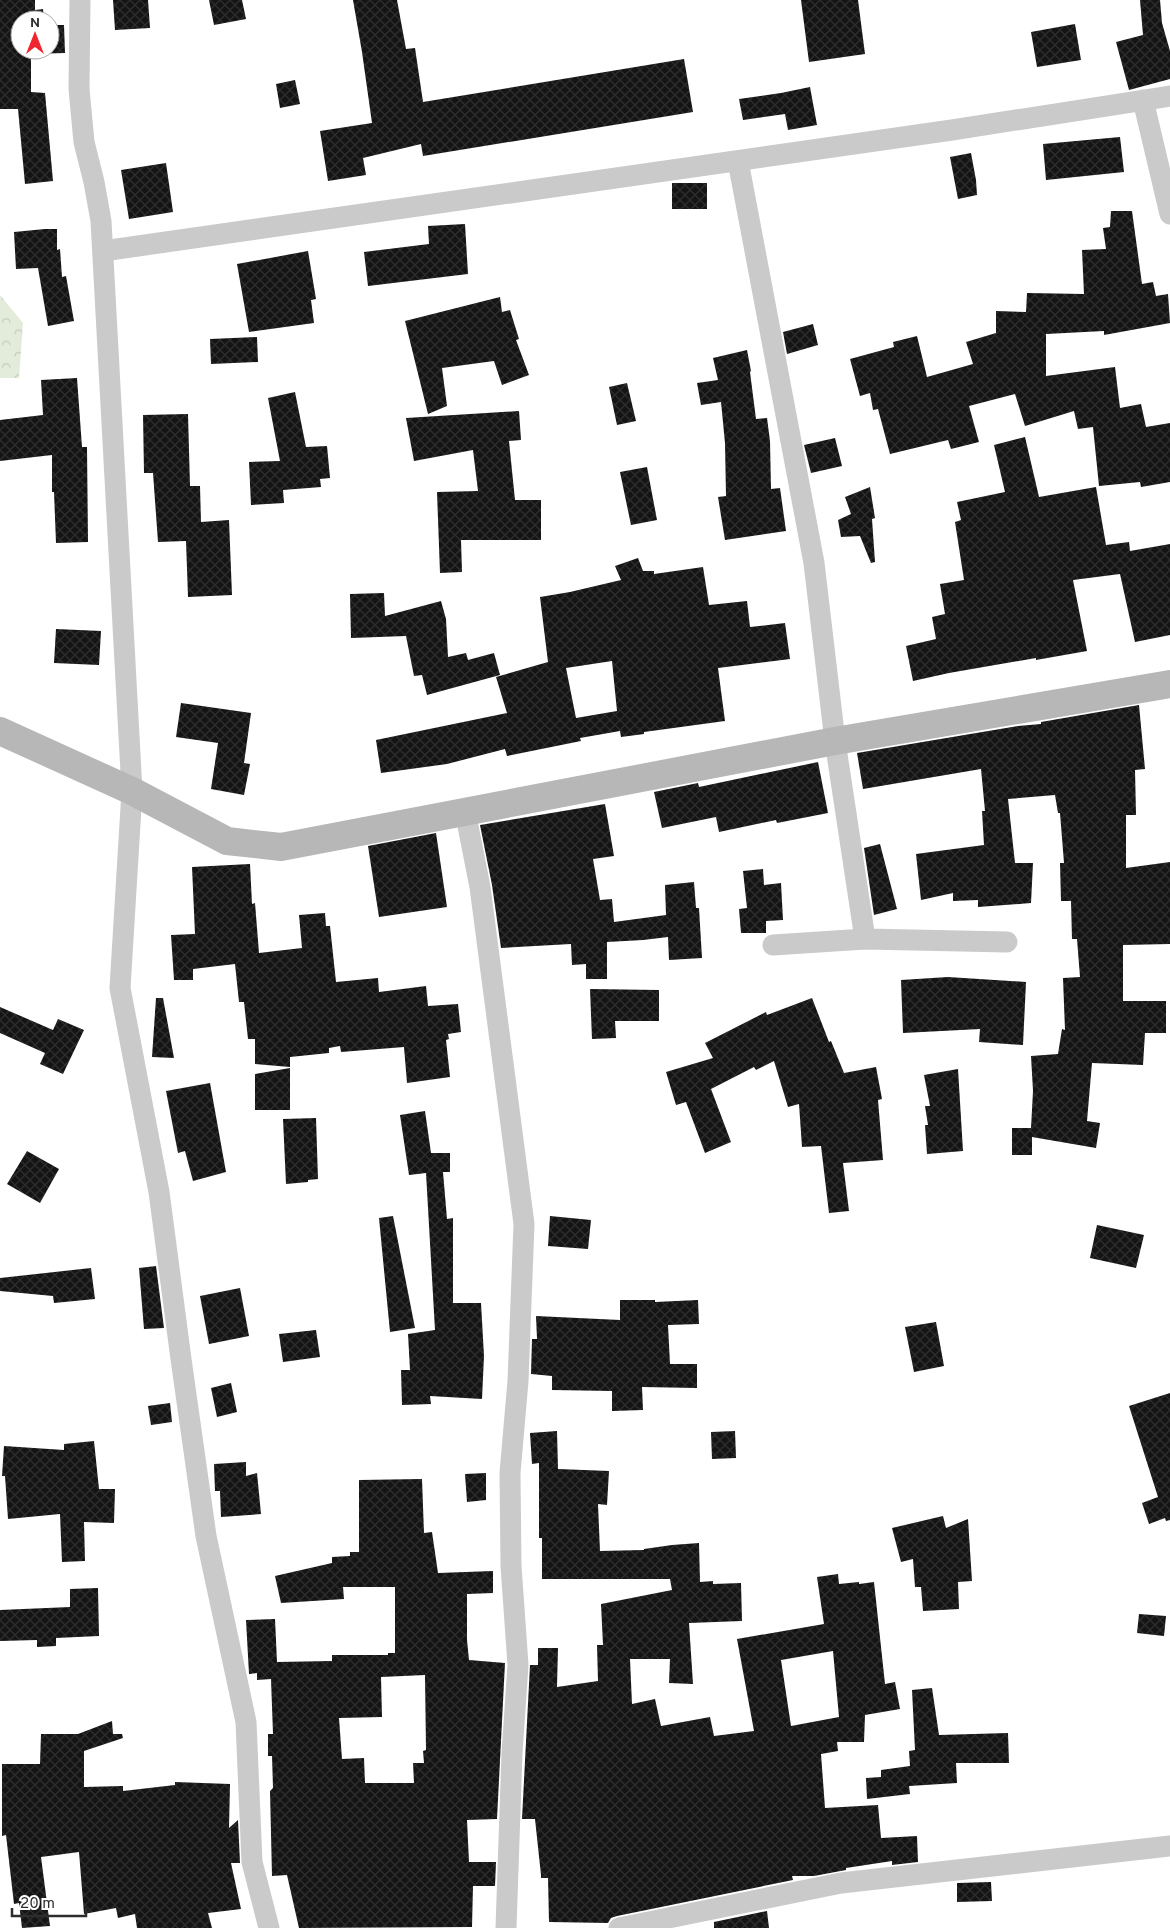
<svg xmlns="http://www.w3.org/2000/svg" width="1170" height="1928" font-family="Overpass,sans-serif">
	<defs>
		<pattern id="forest-crowns" width="20" height="18" patternUnits="userSpaceOnUse" patternTransform="scale(1.25)"><rect width="20" height="18" fill="#e3ecda"/><path d="M2 6a3 3 0 1 1 6 0M12 15a3 3 0 1 1 6 0" fill="none" stroke="#c3cbbb"/></pattern>
		<pattern id="building-cross-hatch" width="8" height="8" patternUnits="userSpaceOnUse" patternTransform="scale(1.25)"><rect width="8" height="8" fill="#141414"/><path d="M0 0l8 8M0 8l8-8" fill="none" stroke="#2e2e2e"/></pattern>
	</defs>
	<rect width="100%" height="100%" fill="#fff"/>
	<path fill="url(#forest-crowns)" d="M 0,295 L 23,323 L 19,378 L 0,378 Z"/>
	<path fill="url(#building-cross-hatch)" fill-rule="evenodd" d="M 0,0 L 35,0 L 35,10 L 43,9 L 44,20 L 20,20 L 20,50 L 50,50 L 50,25 L 64,25 L 65,53 L 31,54 L 31,92 L 45,93 L 53,181 L 25,184 L 18,109 L 0,109 Z
		M 113,0 L 148,0 L 150,28 L 115,30 Z
		M 209,0 L 242,0 L 246,19 L 214,25 Z
		M 353,0 L 397,0 L 406,49 L 415,48 L 423,102 L 684,59 L 693,112 L 423,156 L 421,144 L 363,158 L 366,175 L 328,181 L 320,131 L 372,123 L 362,52 Z
		M 801,0 L 858,0 L 865,54 L 809,62 Z
		M 1140,0 L 1160,0 L 1162,23 L 1170,51 L 1170,79 L 1129,90 L 1116,42 L 1143,35 Z
		M 1075,24 L 1081,60 L 1037,67 L 1031,32 Z
		M 295,80 L 300,104 L 280,108 L 276,84 Z
		M 810,87 L 817,125 L 788,130 L 785,114 L 743,120 L 739,99 L 781,93 Z
		M 1120,137 L 1124,172 L 1046,180 L 1043,144 Z
		M 971,153 L 976,180 L 977,195 L 958,199 L 950,157 Z
		M 166,163 L 173,212 L 129,219 L 121,170 Z
		M 672,183 L 707,183 L 707,209 L 672,209 Z
		M 1111,211 L 1132,211 L 1142,284 L 1153,282 L 1156,296 L 1168,294 L 1170,323 L 1104,335 L 1104,331 L 1046,334 L 1046,376 L 1115,367 L 1120,408 L 1141,404 L 1146,427 L 1170,423 L 1170,482 L 1141,487 L 1140,482 L 1099,486 L 1093,427 L 1078,429 L 1074,411 L 1025,426 L 1015,394 L 969,406 L 979,442 L 951,449 L 948,440 L 890,454 L 878,409 L 873,410 L 870,393 L 860,396 L 850,359 L 894,347 L 893,342 L 917,336 L 927,377 L 973,364 L 966,342 L 996,333 L 996,311 L 1026,312 L 1027,293 L 1084,294 L 1082,250 L 1106,249 L 1103,228 L 1110,227 Z
		M 465,224 L 468,274 L 368,286 L 364,252 L 429,244 L 428,226 Z
		M 45,229 L 57,229 L 57,250 L 60,249 L 62,277 L 66,276 L 74,321 L 48,326 L 38,268 L 16,269 L 14,232 Z
		M 308,251 L 316,299 L 311,300 L 314,323 L 249,332 L 237,264 Z
		M 500,297 L 502,312 L 510,310 L 519,339 L 516,340 L 529,375 L 502,385 L 494,361 L 442,368 L 447,406 L 428,414 L 405,321 Z
		M 813,324 L 818,345 L 787,354 L 783,332 Z
		M 257,337 L 258,362 L 211,364 L 210,339 Z
		M 747,350 L 751,371 L 750,372 L 756,419 L 767,418 L 770,441 L 771,489 L 780,488 L 786,531 L 725,540 L 718,497 L 726,496 L 725,443 L 721,402 L 701,405 L 697,383 L 718,380 L 713,358 Z
		M 77,378 L 82,447 L 87,447 L 88,542 L 56,543 L 54,492 L 52,492 L 52,455 L 0,461 L 0,420 L 43,415 L 41,380 Z
		M 627,383 L 636,421 L 617,425 L 609,387 Z
		M 295,392 L 306,447 L 327,446 L 330,478 L 320,479 L 321,487 L 283,490 L 284,503 L 251,505 L 249,462 L 280,461 L 268,398 Z
		M 519,411 L 521,440 L 509,441 L 515,500 L 541,500 L 541,540 L 461,540 L 462,572 L 440,573 L 437,492 L 478,491 L 473,450 L 414,461 L 406,418 Z
		M 188,414 L 190,486 L 200,486 L 201,522 L 229,520 L 232,595 L 188,597 L 186,541 L 158,542 L 153,473 L 144,473 L 143,415 Z
		M 1025,437 L 1039,497 L 1096,487 L 1106,545 L 1129,542 L 1130,551 L 1170,544 L 1170,635 L 1135,642 L 1120,574 L 1073,580 L 1087,651 L 1036,660 L 1036,658 L 949,673 L 913,681 L 906,646 L 936,639 L 932,617 L 945,614 L 940,584 L 964,580 L 955,522 L 961,520 L 957,502 L 1005,492 L 994,445 Z
		M 835,438 L 842,466 L 811,473 L 804,445 Z
		M 647,467 L 657,520 L 631,525 L 620,472 Z
		M 870,487 L 875,518 L 872,519 L 875,562 L 871,563 L 860,536 L 841,537 L 838,520 L 851,514 L 845,497 Z
		M 638,558 L 643,571 L 654,571 L 654,574 L 703,567 L 709,605 L 747,601 L 750,627 L 785,623 L 790,659 L 718,668 L 725,721 L 644,732 L 644,734 L 621,737 L 620,731 L 580,738 L 581,741 L 507,756 L 505,749 L 447,764 L 381,773 L 376,740 L 507,713 L 496,677 L 548,662 L 540,597 L 570,592 L 621,580 L 615,566 ZM 612,661 L 617,711 L 576,718 L 566,668 Z
		M 384,593 L 385,616 L 441,601 L 446,619 L 448,657 L 466,653 L 468,660 L 494,653 L 500,675 L 427,695 L 422,675 L 414,676 L 406,636 L 351,638 L 350,594 Z
		M 56,629 L 101,631 L 99,665 L 54,663 Z
		M 181,703 L 251,713 L 244,763 L 250,764 L 244,795 L 211,789 L 218,743 L 176,737 Z
		M 1139,705 L 1145,769 L 1135,770 L 1136,815 L 1126,815 L 1126,868 L 1170,862 L 1170,944 L 1123,945 L 1123,1001 L 1166,1001 L 1166,1033 L 1145,1033 L 1143,1065 L 1092,1063 L 1087,1121 L 1100,1123 L 1096,1148 L 1032,1137 L 1032,1155 L 1012,1155 L 1012,1128 L 1031,1128 L 1033,1091 L 1031,1056 L 1058,1054 L 1062,1029 L 1065,1030 L 1063,978 L 1080,977 L 1077,939 L 1072,939 L 1071,901 L 1061,901 L 1060,863 L 1064,863 L 1060,813 L 1058,813 L 1055,795 L 1008,799 L 1015,863 L 1033,863 L 1031,903 L 978,907 L 978,900 L 953,901 L 953,893 L 921,900 L 916,854 L 984,845 L 982,811 L 985,811 L 981,769 L 863,789 L 857,753 L 1018,726 L 1041,724 L 1041,722 Z
		M 818,762 L 828,813 L 777,823 L 776,820 L 719,832 L 716,817 L 662,828 L 654,792 L 698,783 L 699,787 Z
		M 605,804 L 614,856 L 593,859 L 600,900 L 612,899 L 614,922 L 666,915 L 665,885 L 694,882 L 696,908 L 699,908 L 702,958 L 669,960 L 668,937 L 643,940 L 607,942 L 607,979 L 586,979 L 586,964 L 572,965 L 571,944 L 501,948 L 492,885 L 480,825 Z
		M 436,833 L 447,907 L 379,917 L 368,846 Z
		M 880,844 L 897,909 L 874,915 L 864,848 Z
		M 250,864 L 252,904 L 255,903 L 259,953 L 302,948 L 299,915 L 325,913 L 326,926 L 330,926 L 336,982 L 378,978 L 379,992 L 426,986 L 428,1006 L 458,1004 L 461,1032 L 448,1034 L 449,1039 L 446,1040 L 450,1077 L 407,1083 L 404,1047 L 341,1052 L 340,1046 L 329,1048 L 329,1053 L 290,1057 L 290,1067 L 255,1064 L 255,1039 L 248,1039 L 244,1002 L 239,1002 L 235,964 L 193,969 L 193,980 L 174,980 L 171,935 L 195,934 L 192,867 Z
		M 763,869 L 764,885 L 781,883 L 783,920 L 766,921 L 766,933 L 741,933 L 739,909 L 747,908 L 743,871 Z
		M 948,977 L 1026,982 L 1023,1045 L 979,1042 L 980,1029 L 903,1033 L 901,980 Z
		M 590,989 L 659,990 L 659,1021 L 615,1021 L 616,1038 L 592,1039 Z
		M 156,998 L 163,998 L 174,1058 L 152,1057 Z
		M 812,998 L 829,1042 L 831,1041 L 844,1073 L 876,1067 L 882,1099 L 878,1100 L 883,1160 L 843,1163 L 849,1211 L 829,1213 L 821,1146 L 802,1147 L 799,1104 L 788,1107 L 774,1061 L 756,1070 L 754,1067 L 711,1089 L 731,1142 L 705,1153 L 686,1102 L 676,1105 L 666,1072 L 713,1058 L 705,1043 L 766,1012 L 767,1015 Z
		M 0,1007 L 53,1030 L 58,1019 L 84,1030 L 63,1074 L 40,1064 L 45,1053 L 0,1033 Z
		M 290,1068 L 290,1110 L 255,1110 L 255,1074 Z
		M 958,1069 L 963,1151 L 927,1154 L 925,1125 L 928,1125 L 925,1106 L 930,1106 L 924,1075 Z
		M 210,1083 L 226,1172 L 193,1181 L 185,1151 L 178,1153 L 166,1091 Z
		M 425,1111 L 431,1153 L 450,1153 L 450,1172 L 443,1172 L 447,1219 L 453,1218 L 453,1303 L 481,1303 L 484,1356 L 482,1399 L 430,1396 L 431,1404 L 402,1405 L 401,1370 L 410,1370 L 408,1334 L 435,1330 L 426,1173 L 409,1175 L 400,1115 Z
		M 316,1118 L 318,1179 L 308,1180 L 308,1182 L 286,1184 L 283,1119 Z
		M 27,1151 L 59,1169 L 40,1203 L 7,1184 Z
		M 393,1216 L 415,1328 L 390,1332 L 379,1218 Z
		M 550,1216 L 591,1220 L 588,1249 L 548,1246 Z
		M 1097,1225 L 1144,1235 L 1136,1268 L 1090,1258 Z
		M 156,1266 L 164,1328 L 144,1329 L 139,1268 Z
		M 91,1268 L 95,1299 L 54,1303 L 53,1296 L 0,1291 L 0,1278 Z
		M 240,1288 L 249,1336 L 209,1344 L 200,1296 Z
		M 620,1300 L 655,1300 L 655,1302 L 698,1300 L 699,1324 L 668,1325 L 670,1364 L 697,1364 L 697,1388 L 642,1387 L 643,1410 L 612,1411 L 612,1391 L 552,1390 L 552,1376 L 531,1374 L 532,1339 L 537,1339 L 536,1316 L 620,1320 Z
		M 936,1322 L 944,1366 L 914,1372 L 905,1327 Z
		M 316,1330 L 320,1357 L 283,1362 L 279,1334 Z
		M 231,1383 L 237,1412 L 217,1417 L 211,1388 Z
		M 1170,1393 L 1170,1520 L 1166,1521 L 1165,1518 L 1149,1524 L 1142,1503 L 1158,1497 L 1129,1406 Z
		M 170,1403 L 172,1422 L 151,1425 L 148,1406 Z
		M 557,1431 L 558,1469 L 609,1471 L 607,1505 L 598,1504 L 600,1551 L 644,1550 L 644,1549 L 672,1545 L 699,1543 L 700,1582 L 713,1581 L 713,1584 L 741,1583 L 742,1621 L 689,1623 L 693,1684 L 669,1683 L 670,1659 L 630,1659 L 632,1704 L 655,1699 L 661,1726 L 710,1717 L 714,1736 L 754,1731 L 737,1639 L 824,1624 L 817,1577 L 838,1574 L 839,1584 L 859,1582 L 859,1584 L 874,1582 L 885,1684 L 895,1682 L 900,1709 L 865,1715 L 864,1742 L 837,1742 L 838,1751 L 821,1754 L 825,1808 L 878,1805 L 881,1838 L 917,1836 L 918,1862 L 892,1865 L 892,1861 L 846,1868 L 846,1870 L 814,1876 L 792,1876 L 793,1880 L 617,1916 L 611,1918 L 608,1923 L 549,1922 L 548,1878 L 541,1878 L 541,1875 L 535,1819 L 522,1819 L 530,1665 L 538,1665 L 538,1648 L 558,1648 L 557,1687 L 598,1681 L 597,1645 L 603,1645 L 601,1604 L 672,1590 L 670,1579 L 542,1579 L 542,1538 L 539,1538 L 539,1463 L 532,1464 L 530,1433 ZM 833,1651 L 839,1717 L 791,1726 L 781,1660 Z
		M 735,1431 L 736,1458 L 712,1459 L 711,1432 Z
		M 94,1441 L 99,1489 L 115,1489 L 114,1523 L 84,1522 L 85,1561 L 62,1562 L 60,1514 L 8,1519 L 5,1476 L 2,1476 L 4,1446 L 64,1450 L 64,1444 Z
		M 246,1462 L 246,1476 L 257,1473 L 261,1514 L 221,1517 L 220,1491 L 215,1491 L 214,1464 Z
		M 486,1473 L 486,1500 L 467,1502 L 465,1474 Z
		M 422,1479 L 424,1533 L 432,1532 L 438,1573 L 493,1571 L 493,1593 L 467,1594 L 467,1640 L 469,1660 L 505,1663 L 497,1819 L 467,1820 L 469,1862 L 496,1862 L 495,1886 L 473,1886 L 472,1927 L 299,1928 L 287,1875 L 272,1876 L 270,1791 L 273,1788 L 272,1756 L 268,1756 L 268,1734 L 273,1734 L 271,1679 L 257,1680 L 257,1673 L 249,1674 L 246,1620 L 275,1619 L 277,1662 L 332,1661 L 332,1655 L 388,1655 L 388,1653 L 395,1653 L 395,1587 L 343,1587 L 344,1599 L 281,1603 L 275,1576 L 332,1563 L 332,1557 L 350,1556 L 350,1552 L 359,1552 L 359,1480 ZM 425,1675 L 426,1750 L 423,1751 L 424,1763 L 413,1763 L 414,1783 L 365,1783 L 364,1758 L 342,1759 L 339,1718 L 382,1717 L 381,1677 Z
		M 943,1516 L 946,1528 L 968,1519 L 972,1581 L 958,1582 L 959,1609 L 923,1611 L 921,1587 L 915,1587 L 913,1559 L 901,1562 L 892,1528 Z
		M 98,1588 L 99,1636 L 56,1638 L 56,1646 L 37,1647 L 37,1640 L 0,1641 L 0,1610 L 70,1607 L 70,1589 Z
		M 1139,1614 L 1166,1616 L 1164,1636 L 1137,1633 Z
		M 932,1688 L 939,1735 L 1008,1733 L 1009,1763 L 956,1763 L 957,1783 L 909,1786 L 910,1794 L 867,1799 L 866,1778 L 881,1777 L 881,1770 L 910,1766 L 909,1751 L 915,1750 L 912,1690 Z
		M 112,1721 L 113,1734 L 122,1734 L 123,1738 L 84,1751 L 84,1787 L 123,1786 L 123,1791 L 175,1785 L 175,1782 L 230,1784 L 229,1828 L 238,1820 L 240,1863 L 231,1863 L 241,1909 L 208,1913 L 212,1928 L 137,1928 L 135,1914 L 118,1918 L 116,1908 L 84,1914 L 79,1852 L 41,1857 L 50,1926 L 22,1928 L 19,1903 L 14,1904 L 6,1835 L 2,1836 L 2,1764 L 40,1764 L 41,1734 L 78,1734 Z
		M 991,1882 L 992,1901 L 957,1902 L 957,1883 Z
		M 767,1911 L 769,1928 L 714,1928 L 714,1922 Z"/>
	<g fill="none" stroke-linecap="round" stroke-linejoin="round">
		<path stroke="#cacaca" stroke-width="21" d="M 80,0 L 79,89 L 84,142 L 94,182 L 101,221 L 132,791 L 120,988 L 159,1192 L 181,1359 L 206,1536 L 246,1722 L 252,1862 L 269,1928
			M 1143,100 L 1170,214
			M 738,161 L 814,563 L 835,741 L 865,939
			M 103,251 L 952,130 L 1170,96
			M 465,811 L 480,887 L 524,1224 L 518,1381 L 510,1473 L 511,1566 L 518,1665 L 512,1753 L 506,1928
			M 773,945 L 865,939 L 1007,942
			M 619,1928 L 841,1883 L 1170,1846"/>
		<path stroke="#b7b7b7" stroke-width="28" d="M 0,731 L 132,791 L 227,841 L 281,847 L 835,741 L 1170,684"/>
	</g>
	<g transform="translate(35 35)"><circle r="24" fill="#ffffff" stroke="#ababab"/>
	<path d="M0-4L9 19L0 12L-9 19Z" fill="#ef2530"/>
	<text y="-8" font-size="14" font-weight="bold" text-anchor="middle" fill="#2d2d2d">N</text>
	</g>
	<path d="M12 1908v8h74v-8" fill="none" stroke="#2d2d2d" stroke-width="2.5"/>
	<text x="20" y="1908" font-size="15" fill="#2d2d2d" stroke="#ffffff" stroke-width="4" paint-order="stroke">20 m</text>
</svg>
